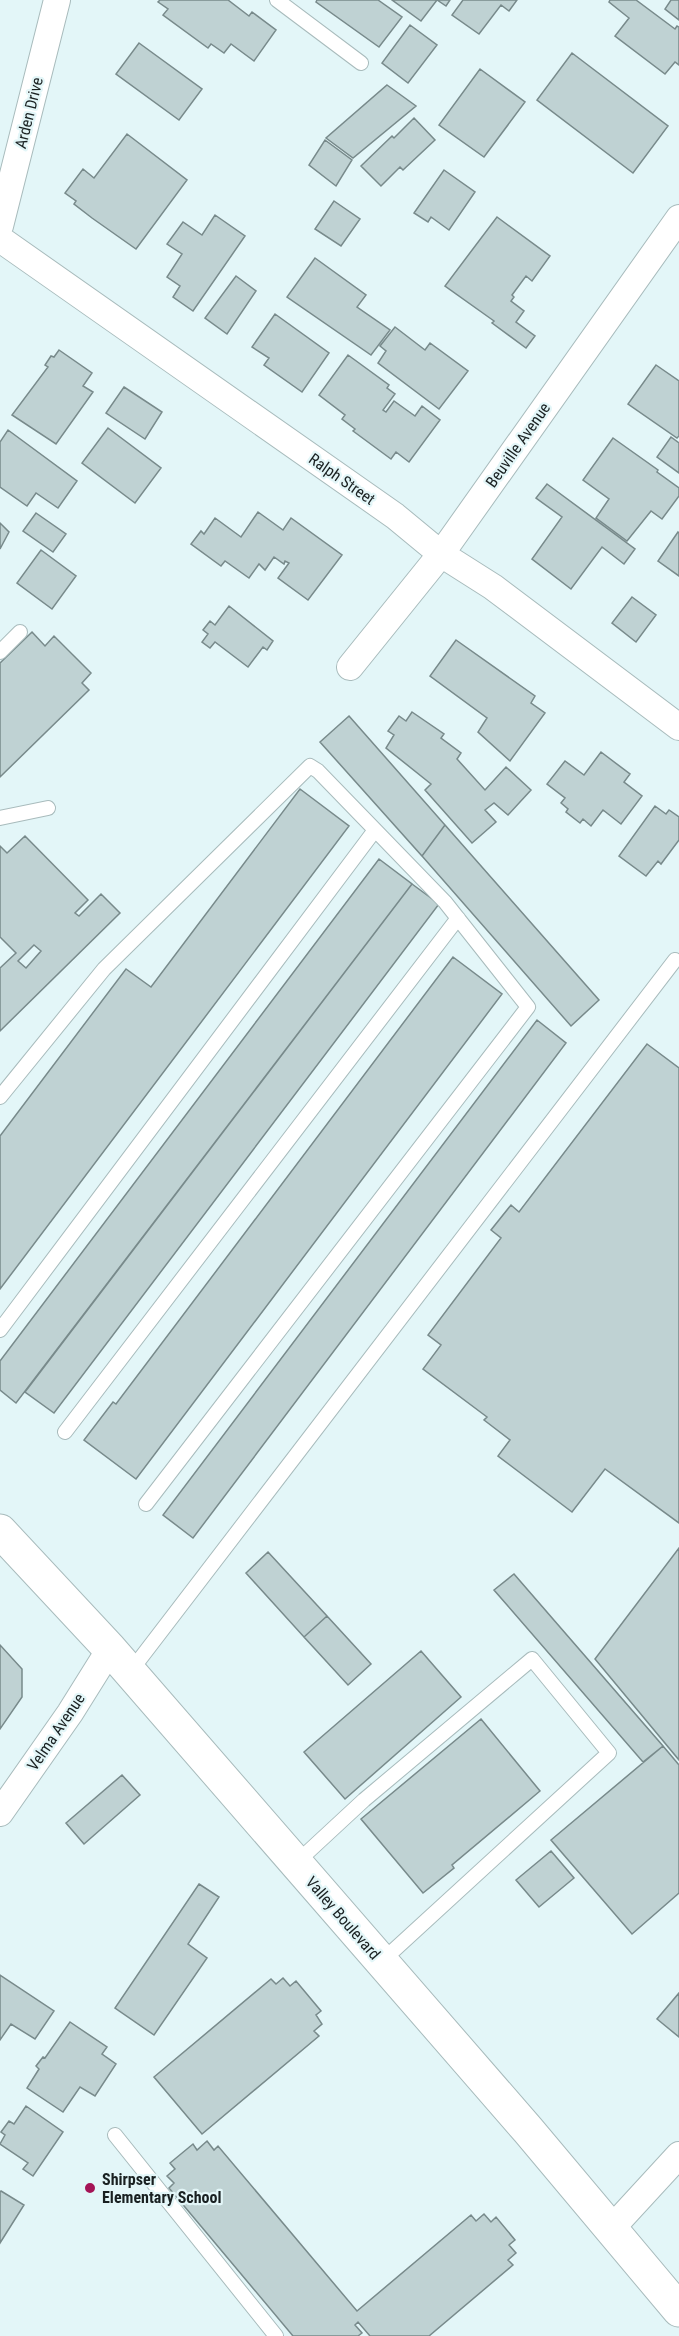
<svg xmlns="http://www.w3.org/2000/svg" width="679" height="2336" font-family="'Roboto Condensed',sans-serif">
	<rect width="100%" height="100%" fill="#e3f6f8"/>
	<path fill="#bfd2d3" stroke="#788a8b" stroke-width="1.5" fill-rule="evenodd" d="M 160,0 L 228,0 L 249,16 L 252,12 L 276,30 L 254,61 L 231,44 L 224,53 L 211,44 L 208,48 L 163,15 L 168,9 L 158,2 Z
		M 317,0 L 378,0 L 402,17 L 379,47 L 316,2 Z
		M 392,0 L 450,0 L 446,6 L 437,0 L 421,21 Z
		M 463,0 L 517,0 L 509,11 L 501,5 L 479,34 L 452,15 Z
		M 610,0 L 636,0 L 675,29 L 677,26 L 679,27 L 679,65 L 675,62 L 665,74 L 615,36 L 629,18 L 609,2 Z
		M 671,0 L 679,0 L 679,20 L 665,9 Z
		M 410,25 L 437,45 L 408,83 L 382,63 Z
		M 139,43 L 202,89 L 179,120 L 116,74 Z
		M 572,53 L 668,126 L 633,173 L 537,100 Z
		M 480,69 L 525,102 L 484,157 L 439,125 Z
		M 387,85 L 416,106 L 353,158 L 326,138 Z
		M 414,118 L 435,140 L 403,170 L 400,167 L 381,186 L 361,166 L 392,136 L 394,138 Z
		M 127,134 L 187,180 L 136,249 L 92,218 L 74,204 L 76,201 L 65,193 L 83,169 L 94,178 Z
		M 325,140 L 352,160 L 336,186 L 309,165 Z
		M 444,170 L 475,192 L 449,230 L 431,217 L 428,222 L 414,213 Z
		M 334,201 L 360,219 L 341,246 L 315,229 Z
		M 215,215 L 245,236 L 193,311 L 173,297 L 180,286 L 167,277 L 182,254 L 167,244 L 183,222 L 202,235 Z
		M 497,217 L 550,256 L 532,281 L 526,276 L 512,295 L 514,297 L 511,301 L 524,311 L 516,322 L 535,336 L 526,348 L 492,323 L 494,321 L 445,286 Z
		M 315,258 L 366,295 L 357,307 L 390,330 L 371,355 L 287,297 Z
		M 236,276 L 256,291 L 227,334 L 205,318 Z
		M 275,314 L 329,353 L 302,392 L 264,365 L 269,358 L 252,347 Z
		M 395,327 L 425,350 L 430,343 L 468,371 L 439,409 L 378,363 L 386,351 L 380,346 Z
		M 59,350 L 92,373 L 83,386 L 93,392 L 56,444 L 12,415 L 48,367 L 45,365 L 51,356 L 54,357 Z
		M 348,355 L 389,385 L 387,388 L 395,394 L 383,410 L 386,412 L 394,401 L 415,416 L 422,406 L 440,420 L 409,462 L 396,452 L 391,459 L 353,431 L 355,429 L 342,419 L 345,415 L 319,395 Z
		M 656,365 L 679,381 L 679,436 L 677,438 L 628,404 Z
		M 124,387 L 162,412 L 145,439 L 106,413 Z
		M 108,428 L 161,468 L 135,503 L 82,463 Z
		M 8,430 L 77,481 L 58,508 L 36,493 L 27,506 L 0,487 L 0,442 Z
		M 671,437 L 679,443 L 679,473 L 657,457 Z
		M 613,438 L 658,470 L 657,472 L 679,488 L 679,496 L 662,519 L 651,511 L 627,541 L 596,518 L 609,499 L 583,480 Z
		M 547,484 L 635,549 L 624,564 L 602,547 L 571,589 L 532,559 L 562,517 L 536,498 Z
		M 258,512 L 283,530 L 291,518 L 342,555 L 308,600 L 278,578 L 289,563 L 285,561 L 284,564 L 274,557 L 265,570 L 259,564 L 249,578 L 225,561 L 221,566 L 191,544 L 201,531 L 204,534 L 215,518 L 241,537 Z
		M 36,513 L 66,534 L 53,552 L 23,531 Z
		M 0,523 L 9,532 L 0,549 Z
		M 678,532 L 679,533 L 679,576 L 658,561 Z
		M 41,550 L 76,576 L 52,609 L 17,583 Z
		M 632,597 L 656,615 L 636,642 L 612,623 Z
		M 229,606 L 273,641 L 267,650 L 263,647 L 248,667 L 215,642 L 210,648 L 202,642 L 208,634 L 203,630 L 210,621 L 215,625 Z
		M 32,632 L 45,646 L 54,636 L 91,673 L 82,683 L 89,690 L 0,777 L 0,663 Z
		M 456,640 L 535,696 L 531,703 L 545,713 L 510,761 L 478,732 L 487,718 L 430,676 Z
		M 412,712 L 444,734 L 441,738 L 461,753 L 457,759 L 485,790 L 506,767 L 531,790 L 508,815 L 494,803 L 485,810 L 496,822 L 472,843 L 425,790 L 431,784 L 386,748 L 394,735 L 388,731 L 399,716 L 406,721 Z
		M 349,716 L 445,825 L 422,856 L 320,742 Z
		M 601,752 L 630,774 L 624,782 L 642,796 L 621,824 L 603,810 L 591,826 L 583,819 L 580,823 L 566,812 L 568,809 L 561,803 L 565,798 L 547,784 L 565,761 L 584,775 Z
		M 300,789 L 349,826 L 0,1289 L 0,1136 L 126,969 L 151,987 Z
		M 655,806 L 666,814 L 669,810 L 679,817 L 679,840 L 661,864 L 658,861 L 646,876 L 619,856 Z
		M 445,825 L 599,1000 L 571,1026 L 422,856 Z
		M 25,836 L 88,900 L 75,913 L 79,916 L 101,894 L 120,913 L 0,1031 L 0,968 L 16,953 L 0,937 L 0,846 L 7,853 ZM 34,945 L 41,951 L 26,968 L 18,961 Z
		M 379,859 L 412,884 L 16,1403 L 0,1390 L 0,1361 Z
		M 412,884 L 439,904 L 54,1413 L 25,1392 Z
		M 453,957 L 502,994 L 136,1479 L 84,1440 L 113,1402 L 116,1404 Z
		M 537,1020 L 566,1043 L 193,1538 L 163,1515 Z
		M 647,1044 L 679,1068 L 679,1523 L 605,1469 L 572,1512 L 498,1456 L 510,1440 L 484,1420 L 487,1417 L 423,1369 L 441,1345 L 428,1335 L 501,1238 L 491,1230 L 511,1205 L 519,1212 Z
		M 679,1548 L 679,1760 L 595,1659 Z
		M 268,1552 L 327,1616 L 304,1637 L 246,1573 Z
		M 514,1574 L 663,1746 L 643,1762 L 494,1590 Z
		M 327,1616 L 371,1664 L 348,1685 L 304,1637 Z
		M 0,1645 L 22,1669 L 22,1697 L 0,1729 Z
		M 421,1651 L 461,1697 L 345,1799 L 304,1752 Z
		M 481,1719 L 540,1791 L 452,1865 L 454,1868 L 423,1893 L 361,1819 Z
		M 663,1746 L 679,1765 L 679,1893 L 632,1934 L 551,1840 Z
		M 122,1775 L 140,1795 L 84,1844 L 66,1823 Z
		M 551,1851 L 574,1878 L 539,1907 L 516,1880 Z
		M 199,1884 L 219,1897 L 188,1944 L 207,1958 L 154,2035 L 115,2008 Z
		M 0,1975 L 54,2011 L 35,2039 L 11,2024 L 0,2040 Z
		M 283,1978 L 290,1986 L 296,1981 L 321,2011 L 316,2015 L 322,2024 L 314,2031 L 319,2036 L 202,2134 L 154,2077 L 271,1979 L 276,1984 Z
		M 679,1993 L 679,2037 L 657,2019 Z
		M 70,2022 L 107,2047 L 102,2054 L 116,2064 L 95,2096 L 80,2087 L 63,2112 L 27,2088 L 39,2069 L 36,2066 L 43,2057 L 45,2058 Z
		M 26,2106 L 63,2132 L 33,2176 L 23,2169 L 28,2163 L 0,2144 L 5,2135 L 1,2132 L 9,2121 L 14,2124 Z
		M 207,2141 L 214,2150 L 218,2146 L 357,2311 L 471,2215 L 476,2221 L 484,2214 L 491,2222 L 496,2217 L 515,2240 L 509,2245 L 516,2253 L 508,2260 L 513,2265 L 429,2336 L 370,2336 L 358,2322 L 355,2325 L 362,2333 L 358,2336 L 293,2336 L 169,2188 L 174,2183 L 167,2176 L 175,2169 L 170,2163 L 193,2144 L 197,2150 Z
		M 1,2191 L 24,2205 L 0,2243 L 0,2192 Z"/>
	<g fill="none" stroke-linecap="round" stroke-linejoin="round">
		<defs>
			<path id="service" d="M 277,0 L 361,63
				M 0,652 L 20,632
				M 0,818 L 48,808
				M 0,1097 L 104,969 L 310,766 L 318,771 L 445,902 L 528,1007 L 146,1504
				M 0,1330 L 375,830
				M 65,1432 L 458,918
				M 130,1672 L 675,960
				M 296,1863 L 364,1800 L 532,1659 L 609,1753 L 381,1962
				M 115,2135 L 276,2336"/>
			<path id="minor" d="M 0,226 L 57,0
				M 0,239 L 395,516 L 441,554 L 493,587 L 679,727
				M 350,667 L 441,554 L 679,218
				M 0,1813 L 70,1713 L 110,1649
				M 611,2229 L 679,2155"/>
			<path id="primary" d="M 0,1531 L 110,1649 L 528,2130 L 679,2310"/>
		</defs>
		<use href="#service" stroke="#a8bbbc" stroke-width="16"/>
		<use href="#minor" stroke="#a8bbbc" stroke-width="28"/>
		<use href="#primary" stroke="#a8bbbc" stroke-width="35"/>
		<use href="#service" stroke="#fff" stroke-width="14"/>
		<use href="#minor" stroke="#fff" stroke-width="26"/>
		<use href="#primary" stroke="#fff" stroke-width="33"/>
	</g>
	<circle fill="#a41456" stroke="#e3f6f8" stroke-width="2" cx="90" cy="2188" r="6"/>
	<g text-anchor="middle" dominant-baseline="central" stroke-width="4.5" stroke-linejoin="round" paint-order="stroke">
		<g font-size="16" fill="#192021" stroke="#e3f6f8">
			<text transform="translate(29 113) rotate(-76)">Arden Drive</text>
			<text transform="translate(518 445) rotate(-55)">Beuville Avenue</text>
			<text transform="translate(342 479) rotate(35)">Ralph Street</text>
			<text transform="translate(56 1732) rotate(-56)">Velma Avenue</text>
			<text transform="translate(343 1918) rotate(49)">Valley Boulevard</text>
		</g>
		<g font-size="16" font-weight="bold" fill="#192021" stroke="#e3f6f8" text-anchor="start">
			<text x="102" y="2179">Shirpser<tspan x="102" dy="18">Elementary School</tspan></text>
		</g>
	</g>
</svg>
